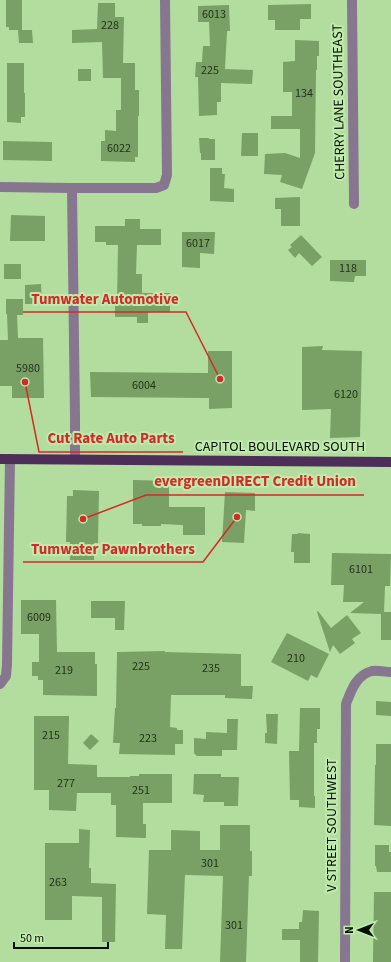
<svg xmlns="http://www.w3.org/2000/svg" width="391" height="962" font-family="'Source Sans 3',sans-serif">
	<rect width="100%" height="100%" fill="#b3dd9f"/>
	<path fill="#79a065" d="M 6,0 L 22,0 L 22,30 L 32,30 L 33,43 L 19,43 L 18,30 L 9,30 L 9,27 L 6,27 Z
		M 98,3 L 115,3 L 115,17 L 124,17 L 123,63 L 135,63 L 135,90 L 139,90 L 139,116 L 138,116 L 138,157 L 135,157 L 135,162 L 101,161 L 101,141 L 105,141 L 105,130 L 116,131 L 116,110 L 121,110 L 121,78 L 103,78 L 102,42 L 72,43 L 72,30 L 97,29 Z
		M 311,4 L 311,19 L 300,19 L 300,30 L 275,30 L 275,20 L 268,20 L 268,5 Z
		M 229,5 L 230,31 L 227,31 L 225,69 L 253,70 L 252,84 L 221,83 L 221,102 L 217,102 L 217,115 L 199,116 L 198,77 L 195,77 L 196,62 L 202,62 L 203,46 L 210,46 L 209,22 L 198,22 L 198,6 Z
		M 295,40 L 319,41 L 319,56 L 317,56 L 317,70 L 316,70 L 315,153 L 302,189 L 280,182 L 282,175 L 264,174 L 265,154 L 285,153 L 300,158 L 300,129 L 271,129 L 271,116 L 292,116 L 292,92 L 283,92 L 283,62 L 295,61 Z
		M 7,63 L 24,63 L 24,93 L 25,93 L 25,117 L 21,117 L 21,123 L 7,122 Z
		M 78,69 L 91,69 L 91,81 L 78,81 Z
		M 242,133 L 258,133 L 258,156 L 241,156 Z
		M 199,138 L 209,138 L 209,139 L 215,139 L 215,160 L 201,160 L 201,153 L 200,153 Z
		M 3,141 L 52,142 L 52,161 L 3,160 Z
		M 210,168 L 222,168 L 222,174 L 225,174 L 224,188 L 234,189 L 234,202 L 210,201 Z
		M 300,197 L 300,226 L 281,226 L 281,209 L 275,209 L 275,198 Z
		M 11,215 L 45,216 L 45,241 L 10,241 Z
		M 125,219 L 140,219 L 140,229 L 161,229 L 161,245 L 137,245 L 136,274 L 142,274 L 142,293 L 170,293 L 170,312 L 148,312 L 148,323 L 137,323 L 137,317 L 115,317 L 115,303 L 117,303 L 118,245 L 106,245 L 106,242 L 95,242 L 95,226 L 125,226 Z
		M 182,232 L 215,232 L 214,254 L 200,253 L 200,268 L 182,267 Z
		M 301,235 L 322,257 L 312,266 L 299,253 L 295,258 L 288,250 L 292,247 L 290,245 Z
		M 330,260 L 366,260 L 366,276 L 355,276 L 354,282 L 330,281 Z
		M 4,264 L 21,264 L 21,279 L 4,279 Z
		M 41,284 L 42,304 L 25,304 L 25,285 Z
		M 6,299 L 23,299 L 23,315 L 17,315 L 18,338 L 43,338 L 44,398 L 12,398 L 12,386 L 0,386 L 0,340 L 8,340 L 7,314 L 6,314 Z
		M 323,346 L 322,350 L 362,351 L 360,437 L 330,438 L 331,409 L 302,410 L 302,347 Z
		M 208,351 L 232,351 L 232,408 L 209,409 L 209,398 L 91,397 L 90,372 L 208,373 Z
		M 133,480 L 169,481 L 169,507 L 205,507 L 205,535 L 183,535 L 183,525 L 161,524 L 161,526 L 142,526 L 142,524 L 133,524 Z
		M 73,490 L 99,491 L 98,543 L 94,543 L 94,560 L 70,560 L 70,542 L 66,542 L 67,496 L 73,496 Z
		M 225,492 L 255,493 L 255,511 L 246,510 L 244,543 L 222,542 Z
		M 298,533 L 310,534 L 310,563 L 294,563 L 294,552 L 291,552 L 292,534 L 298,534 Z
		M 332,553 L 391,554 L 390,586 L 385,586 L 384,612 L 391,612 L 391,640 L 381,640 L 381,614 L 350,613 L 364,602 L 343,602 L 344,585 L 331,585 Z
		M 21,600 L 56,600 L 57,652 L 95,652 L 95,664 L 97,664 L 97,696 L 43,695 L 43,680 L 38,680 L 38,676 L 32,676 L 32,662 L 39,662 L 39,634 L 21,634 Z
		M 91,601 L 125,601 L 124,630 L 115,630 L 115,618 L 91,618 Z
		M 318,611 L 331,628 L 347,615 L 361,633 L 352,639 L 355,643 L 340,654 L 333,645 L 330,652 L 317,612 Z
		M 287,633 L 329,654 L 317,678 L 311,675 L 308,681 L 271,662 Z
		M 165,651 L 165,652 L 241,654 L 241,686 L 253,686 L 252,699 L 225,698 L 225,695 L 171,695 L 170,727 L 177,728 L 177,730 L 183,730 L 183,744 L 175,744 L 175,755 L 119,754 L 120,743 L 113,743 L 115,708 L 116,708 L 117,652 Z
		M 376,701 L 391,702 L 391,716 L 376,715 Z
		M 300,708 L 320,708 L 320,729 L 317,729 L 317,743 L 314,743 L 314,796 L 315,796 L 315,808 L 299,807 L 299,800 L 290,800 L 289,751 L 299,751 Z
		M 266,714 L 278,714 L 277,744 L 265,743 L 265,733 L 267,733 Z
		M 34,716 L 69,716 L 68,764 L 97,765 L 97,777 L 130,777 L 130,776 L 139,776 L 139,774 L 172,774 L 172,803 L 143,803 L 143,824 L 146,824 L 146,838 L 116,837 L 116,805 L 111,805 L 111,793 L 77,793 L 76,811 L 49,810 L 49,790 L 34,790 Z
		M 227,719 L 238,719 L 237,750 L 222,750 L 222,756 L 197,756 L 194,753 L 194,738 L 206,739 L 206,732 L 227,733 Z
		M 91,734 L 99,741 L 90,750 L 83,743 Z
		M 376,744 L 391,744 L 391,826 L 374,825 L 375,765 L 376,765 Z
		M 194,774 L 221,774 L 221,777 L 239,777 L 238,806 L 224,806 L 224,802 L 203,802 L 204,795 L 193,794 Z
		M 220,825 L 250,825 L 250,851 L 252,851 L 252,876 L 249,876 L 246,962 L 220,962 L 223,876 L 185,875 L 182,949 L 165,949 L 166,915 L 147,914 L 149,850 L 171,850 L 171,830 L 200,831 L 200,850 L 220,850 Z
		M 79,829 L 90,830 L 89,868 L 91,868 L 91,883 L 116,884 L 115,942 L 102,942 L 102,897 L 72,896 L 72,920 L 45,920 L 45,843 L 79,843 Z
		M 375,845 L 389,845 L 389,852 L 391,852 L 391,872 L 377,872 L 376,866 L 375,866 Z
		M 374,892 L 391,892 L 391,962 L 373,962 Z
		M 303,910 L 319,911 L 318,962 L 300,962 L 300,940 L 282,940 L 282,929 L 299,929 L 299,922 L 302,922 Z"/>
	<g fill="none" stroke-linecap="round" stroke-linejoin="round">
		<path stroke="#87768f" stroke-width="10" d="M 352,0 L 354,204
			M 0,187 L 72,188 L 156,188 L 164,185 L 167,175 L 165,0
			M 72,188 L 75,417 L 75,459
			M 0,684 L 6,676 L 7,664 L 10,459
			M 345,962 L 346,704 C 351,691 356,675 372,671 C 378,670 385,672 391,672"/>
		<path stroke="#4c2e59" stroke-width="10" d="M 0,459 L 391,462"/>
	</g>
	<g text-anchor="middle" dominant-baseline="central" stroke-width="4" stroke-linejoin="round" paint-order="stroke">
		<g font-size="12" fill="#203419">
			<text x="214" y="14">6013</text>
			<text x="110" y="25">228</text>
			<text x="210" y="70">225</text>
			<text x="304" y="93">134</text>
			<text x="119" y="148">6022</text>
			<text x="198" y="243">6017</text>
			<text x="348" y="268">118</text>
			<text x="28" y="368">5980</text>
			<text x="144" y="385">6004</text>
			<text x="346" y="394">6120</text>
			<text x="361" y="569">6101</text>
			<text x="39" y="617">6009</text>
			<text x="296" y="658">210</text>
			<text x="141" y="666">225</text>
			<text x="211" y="668">235</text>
			<text x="64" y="670">219</text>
			<text x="51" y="735">215</text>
			<text x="148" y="738">223</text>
			<text x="66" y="783">277</text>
			<text x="141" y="790">251</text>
			<text x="210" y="863">301</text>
			<text x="58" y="882">263</text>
			<text x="234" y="925">301</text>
		</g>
		<g font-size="14" fill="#031000" stroke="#c0ebac">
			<text transform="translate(339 102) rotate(-91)">CHERRY LANE SOUTHEAST</text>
			<text x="280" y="447">CAPITOL BOULEVARD SOUTH</text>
			<text transform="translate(332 825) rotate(-90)">V STREET SOUTHWEST</text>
		</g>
	</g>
	<path fill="none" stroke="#d62828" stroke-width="1.5" d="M220 379L186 312H23M25 382L39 452H183M83 519L146 495H364M237 517L203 562H23"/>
	<g fill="#d62828" stroke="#c0ebac" stroke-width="1.5">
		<circle cx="220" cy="379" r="4"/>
		<circle cx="25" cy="382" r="4"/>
		<circle cx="83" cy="519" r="4"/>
		<circle cx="237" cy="517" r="4"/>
	</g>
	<g font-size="15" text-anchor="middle" font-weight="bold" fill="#d62828" stroke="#c0ebac" stroke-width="4" stroke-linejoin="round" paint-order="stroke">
		<text x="105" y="304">Tumwater Automotive</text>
		<text x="111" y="443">Cut Rate Auto Parts</text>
		<text x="255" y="486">evergreenDIRECT Credit Union</text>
		<text x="113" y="554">Tumwater Pawnbrothers</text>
	</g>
	<g transform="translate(359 930) rotate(270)" stroke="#c0ebac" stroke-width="3" paint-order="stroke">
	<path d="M0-3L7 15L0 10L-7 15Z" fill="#031000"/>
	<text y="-6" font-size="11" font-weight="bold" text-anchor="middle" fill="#031000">N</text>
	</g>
	<path d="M14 942v6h94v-6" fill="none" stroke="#031000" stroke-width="2"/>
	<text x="20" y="942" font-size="12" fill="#031000" stroke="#c0ebac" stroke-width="3" paint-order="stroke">50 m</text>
</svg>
